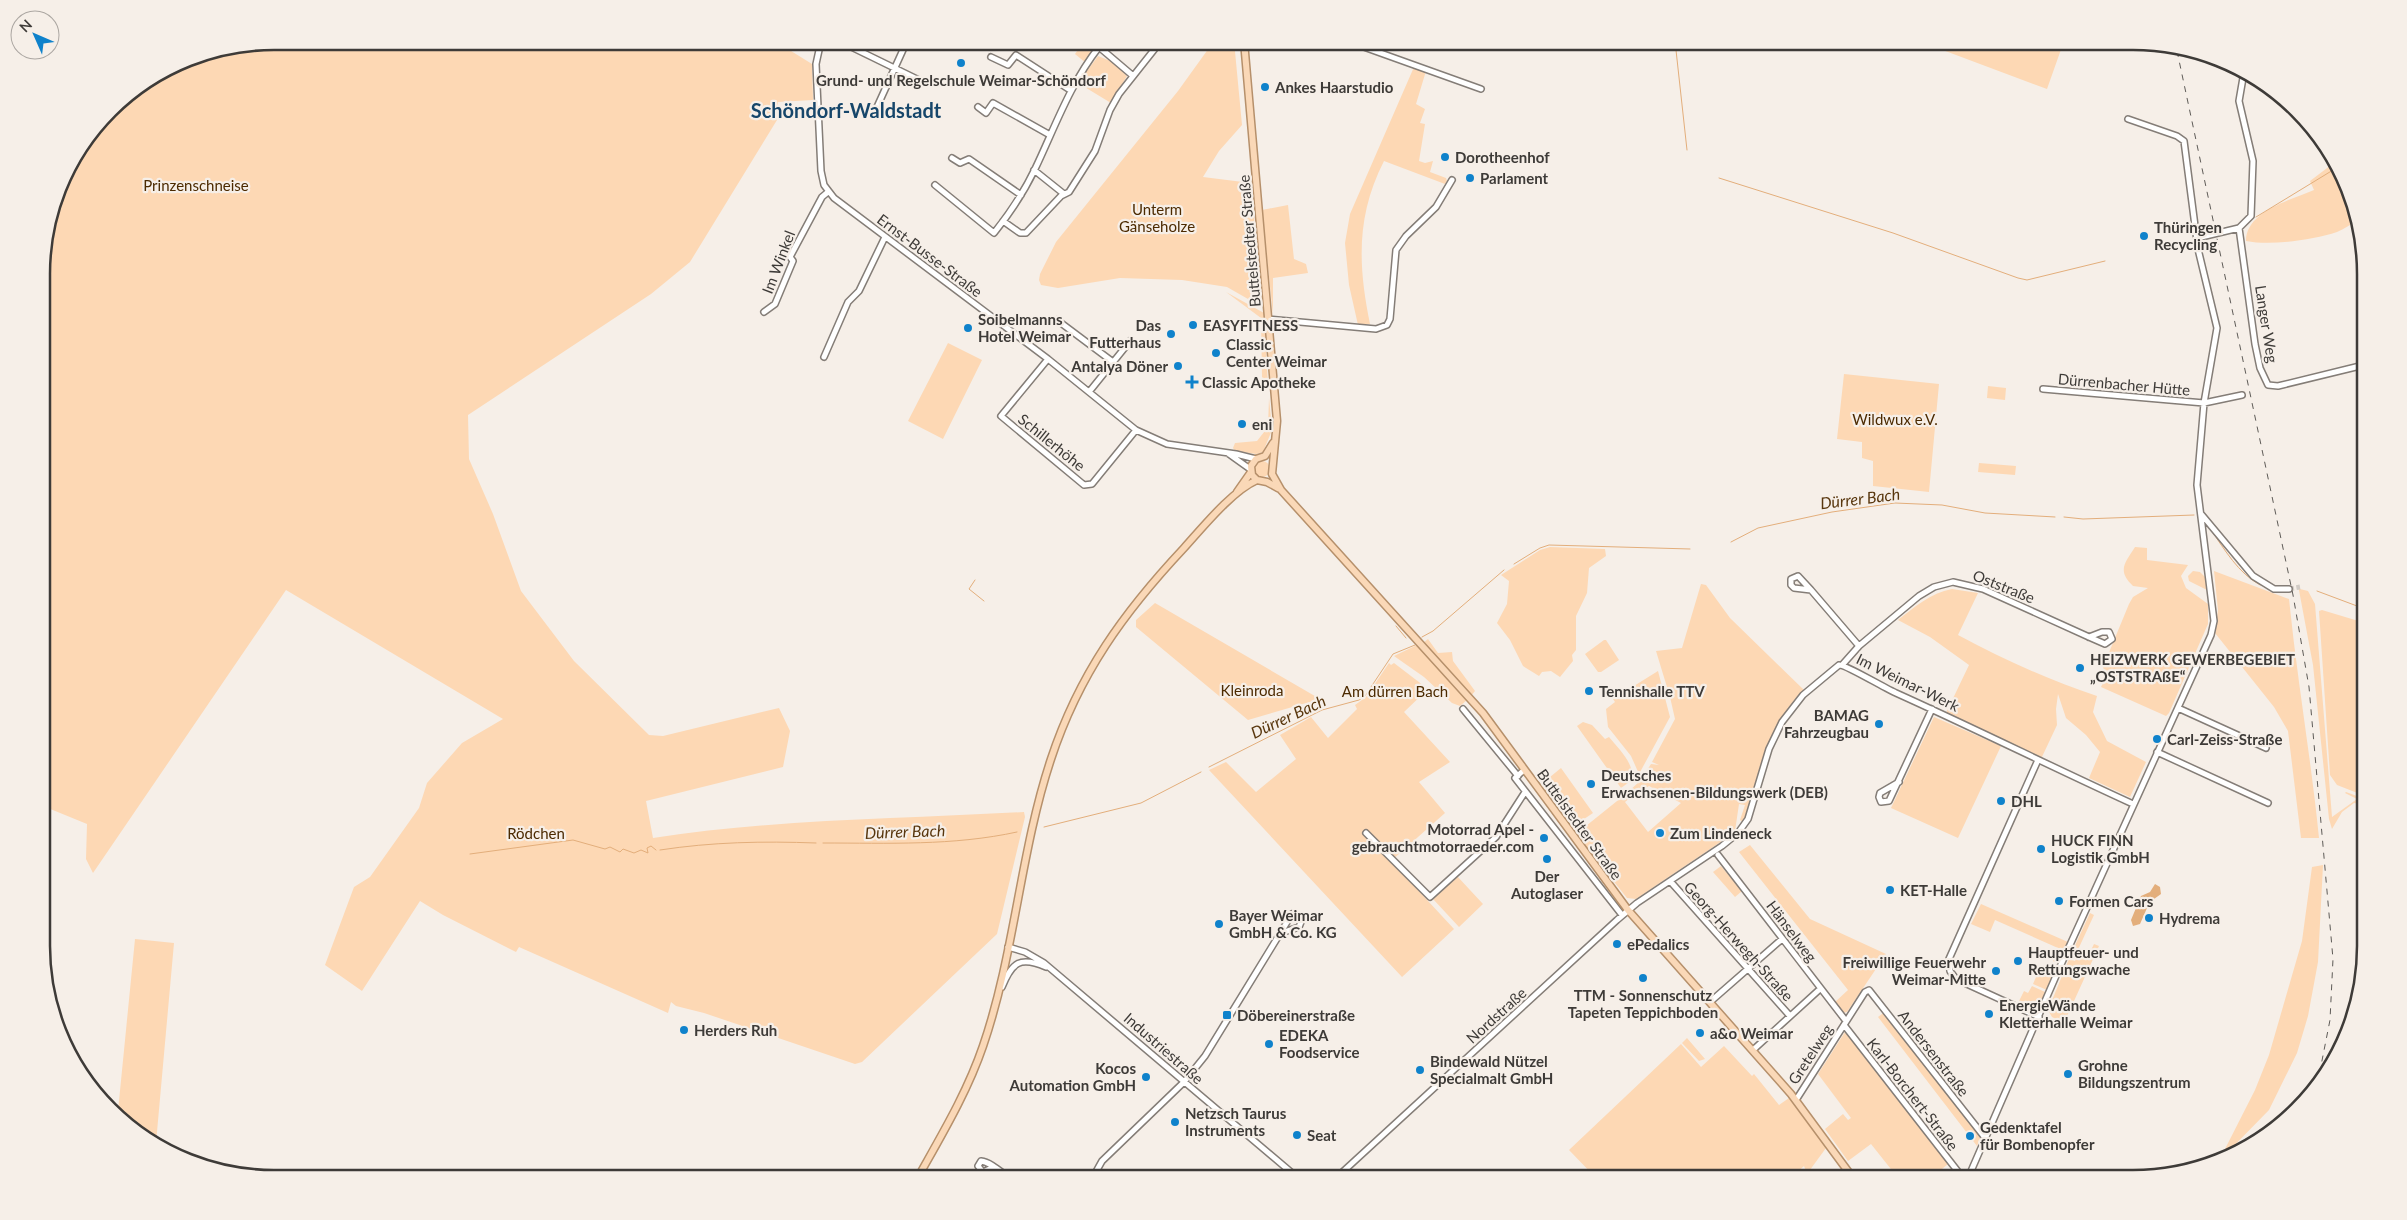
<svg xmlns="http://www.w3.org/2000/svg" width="2407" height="1220" font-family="Lato,sans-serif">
	<rect width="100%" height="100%" fill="#f6efe8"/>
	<path fill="#fdd8b4" d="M 274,41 L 775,41 L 812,64 L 813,100 L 778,102 L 777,120 L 690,262 L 651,294 L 468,415 L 469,459 L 493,514 L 521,591 L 574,661 L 649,735 L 663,736 L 779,708 L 790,731 L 783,767 L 646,801 L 653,838 C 775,819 901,819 1024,812 L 1025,817 L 997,934 L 862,1062 L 855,1064 L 704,1013 L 676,1006 L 671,1002 L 668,1013 L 519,947 L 516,952 L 443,915 L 420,901 L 362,991 L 325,965 L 354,887 L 370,877 L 419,808 L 427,783 L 462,743 L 503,719 L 286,590 L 93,873 L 86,859 L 87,824 L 43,806 L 42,258 L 65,171 L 120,99 L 185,59 Z
		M 1084,41 L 1088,41 L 1093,46 L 1093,51 L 1086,63 L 1075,54 Z
		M 1214,41 L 1234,41 L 1242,125 L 1219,151 L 1203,177 L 1251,183 L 1262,307 L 1227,287 L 1182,280 L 1120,278 L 1058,288 L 1041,285 L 1039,280 L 1040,274 L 1056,242 L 1178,91 Z
		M 1943,41 L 2064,41 L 2047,89 L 1940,49 Z
		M 1098,56 L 1113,62 L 1127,76 L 1111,103 L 1078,83 Z
		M 1414,67 L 1426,71 L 1416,104 L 1425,109 L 1420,123 L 1425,124 L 1419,161 L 1425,163 L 1433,161 L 1430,172 L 1446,178 L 1447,181 L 1445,184 L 1384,161 C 1356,216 1358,265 1370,324 L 1358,325 L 1349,285 L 1345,243 L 1350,214 Z
		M 2335,162 L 2348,185 L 2358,220 C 2351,224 2344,229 2337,232 C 2312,240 2271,246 2246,241 C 2246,211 2291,200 2314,190 L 2310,181 Z
		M 1288,205 L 1294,259 L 1306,264 L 1308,273 L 1273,278 L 1273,315 L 1262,210 Z
		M 1226,292 L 1264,313 L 1268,385 L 1262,377 L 1261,318 Z
		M 948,343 L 982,360 L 943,439 L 908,421 Z
		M 1844,374 L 1939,384 L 1929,492 L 1873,486 L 1873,461 L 1862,458 L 1862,442 L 1837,439 Z
		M 1988,386 L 2006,388 L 2005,400 L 1987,398 Z
		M 1269,398 L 1272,430 L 1263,452 L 1256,454 L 1235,451 L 1233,448 L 1235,443 L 1257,441 L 1268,427 Z
		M1254 469a8 8 0 1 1 16 0a8 8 0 1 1-16 0Z
		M 1979,463 L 2016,466 L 2015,475 L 1978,472 Z
		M 1550,547 L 1605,549 L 1606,556 L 1589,568 L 1587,593 L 1576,616 L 1576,650 L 1572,655 L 1573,661 L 1560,677 L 1551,671 L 1542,672 L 1539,676 L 1523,666 L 1510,640 L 1497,623 L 1507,604 L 1509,581 L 1501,575 L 1540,550 Z
		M 2135,547 L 2147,548 L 2147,560 L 2188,565 L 2181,576 L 2186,588 L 2208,604 L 2208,624 L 2169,713 L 2166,716 L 2101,687 L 2106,676 L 2103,667 L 2129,604 L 2133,597 L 2148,588 L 2133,586 C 2116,570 2126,562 2135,547 Z
		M 2193,571 L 2200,572 L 2205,577 L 2207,590 L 2189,581 L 2188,576 Z
		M 2214,571 L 2289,599 C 2297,679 2311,758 2319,838 L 2301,838 L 2288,731 L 2274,707 L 2215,633 L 2218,610 Z
		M 1701,584 L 1706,585 L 1730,618 L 1804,690 C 1762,730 1767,776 1743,822 L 1740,820 L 1745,805 L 1739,804 L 1735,831 L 1728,837 L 1636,899 L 1627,898 L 1576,834 L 1627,793 L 1631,797 L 1625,802 L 1648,832 L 1681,803 L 1649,786 L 1634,796 L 1628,792 L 1640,781 L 1651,764 L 1659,765 L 1652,762 L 1675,719 L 1670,697 L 1656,651 L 1682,648 Z
		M 2298,585 L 2300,589 L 2308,591 L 2315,604 L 2332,817 L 2357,799 L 2345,793 L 2346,792 L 2365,799 L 2365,805 L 2354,803 L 2342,812 L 2332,829 L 2329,819 L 2313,665 Z
		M 1952,589 L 1978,593 L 1958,635 C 2002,659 2049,680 2097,696 L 2093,712 L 2107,741 L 2146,762 L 2130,797 L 2089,778 L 2100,752 L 2086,735 L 2066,718 L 2058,694 L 2056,709 L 2057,725 L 2041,759 L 1946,713 L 1969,665 L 1930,637 L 1898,620 C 1915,607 1930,593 1952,589 Z
		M 1155,603 L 1320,699 L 1248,720 L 1136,627 L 1136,620 Z
		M 2322,610 L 2365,623 L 2365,796 L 2337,785 L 2330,775 L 2319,611 Z
		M 1428,639 L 1438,653 L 1452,652 L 1453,661 L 1475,691 L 1471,696 L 1423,643 Z
		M 1604,640 L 1606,640 L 1619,660 L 1601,672 L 1598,672 L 1585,654 Z
		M 1417,645 L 1467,700 L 1460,706 L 1452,703 L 1424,677 L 1394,656 Z
		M 1389,663 L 1391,665 L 1394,663 L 1428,689 L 1404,712 L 1450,762 L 1419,782 L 1445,813 L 1391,861 L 1454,929 L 1402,977 L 1209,770 L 1226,762 L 1256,792 L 1296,759 L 1280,735 L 1311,717 L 1328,738 L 1357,709 L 1355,705 L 1366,697 Z
		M 1658,671 L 1670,717 L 1639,774 L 1631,756 L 1608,727 L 1606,709 L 1615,702 L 1613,699 Z
		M 1934,717 L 2001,746 L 1958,838 L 1891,808 Z
		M 1583,722 L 1592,725 L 1605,739 L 1609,737 C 1619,749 1635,764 1632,780 L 1621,788 L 1577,726 Z
		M 1561,768 L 1593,813 L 1575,825 L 1560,792 L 1552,790 L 1545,793 L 1539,786 Z
		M 1750,845 L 1810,919 L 1886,954 L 1847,1012 L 1843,1013 L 1835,1002 L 1848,990 L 1739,852 Z
		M 2323,865 L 2318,962 L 2308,1016 L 2297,1053 L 2269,1110 L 2225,1155 L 2225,1149 L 2255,1090 L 2269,1055 L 2302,941 L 2312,867 Z
		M 1721,866 L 1742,891 L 1735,897 L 1713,872 Z
		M 1457,876 L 1483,904 L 1459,927 L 1433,899 Z
		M 1981,904 L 2068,942 L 2058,964 L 2053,961 L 2058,948 L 1995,920 L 1990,932 L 1971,924 Z
		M 2090,913 L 2094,915 L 2076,954 L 2072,952 Z
		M 135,939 L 174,943 L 156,1143 L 118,1111 Z
		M 2094,944 L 2099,946 L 2064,1023 L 2052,1017 L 2048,1010 L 2069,959 L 2075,961 L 2078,954 L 2087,958 Z
		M 2050,969 L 2055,971 L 2047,990 L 2033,984 L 2036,977 L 2028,973 L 2029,970 L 2045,977 Z
		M 2032,986 L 2045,992 L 2038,1007 L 2031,1008 L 2018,1003 L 2024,991 L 2028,993 Z
		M 1886,1011 L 1982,1134 L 1977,1146 L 1878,1017 Z
		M 1845,1032 L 1948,1164 L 1931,1178 L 1898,1178 L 1871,1144 L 1848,1161 L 1825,1129 L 1843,1114 L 1848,1120 L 1851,1118 L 1818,1074 Z
		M 1687,1038 L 1705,1059 L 1699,1061 L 1682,1043 Z
		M 1681,1044 L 1701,1067 L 1724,1046 L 1752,1076 L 1754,1074 L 1779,1105 L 1789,1098 L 1826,1148 L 1807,1174 L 1804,1166 L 1791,1178 L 1596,1178 L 1569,1150 Z"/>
	<path fill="#e3ae7b" d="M 2155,884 L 2160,887 L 2161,894 L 2154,899 L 2146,898 L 2142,906 L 2147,908 L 2140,924 L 2133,926 L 2131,920 L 2141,896 L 2150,892 Z"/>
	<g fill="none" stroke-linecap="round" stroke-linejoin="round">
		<path stroke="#e3ae7b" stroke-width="1" d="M 1675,41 L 1687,150
			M 1719,178 L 1893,233 L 2018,278 L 2027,280 L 2105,261
			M 2256,217 L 2338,167
			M 2064,517 L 2083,519 L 2194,515
			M 2211,530 C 2225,550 2238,573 2260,585
			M 1731,542 L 1758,528 L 1832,512 L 1895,503 L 1942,505 L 1985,513 L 2055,517
			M 1514,564 L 1540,548 L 1549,545 L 1690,549
			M 975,580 L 969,589 L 984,601
			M 2317,591 L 2365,609
			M 1396,626 L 1406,638
			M 1422,637 L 1433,631 L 1504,570
			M 1209,767 L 1322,710 L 1359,700 L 1365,696 L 1393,654 L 1415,645
			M 1044,827 L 1141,803 L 1201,772
			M 823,843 C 888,843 953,846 1017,832
			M 660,850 C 712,842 763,841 816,843
			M 470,854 L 573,840 L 605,849 L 610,847 L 620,852 L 623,849 L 634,853 L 641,850 L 648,853 L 647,848 L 651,846 L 656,850"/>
		<path stroke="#d1cbc5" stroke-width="5" stroke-dasharray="5 2.5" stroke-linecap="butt" d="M 2289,589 L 2300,587"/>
		<defs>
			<path id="minor" d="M 821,41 L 816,64 L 821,171 L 824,185 L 834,198 L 1048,359 L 1136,430 L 1167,444 L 1236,454 L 1256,459
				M 839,41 L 921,81
				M 1092,41 L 1132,75
				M 1347,41 L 1481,89
				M 991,57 L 1008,65 L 1016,55 L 1070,90
				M 877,107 L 907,41
				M 978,107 L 986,113 L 993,103 L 1050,135
				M 952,158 L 960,163 L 969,159 L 1021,195
				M 1034,170 L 1064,194
				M 935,185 L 994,233 C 1010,213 1024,192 1035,169 C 1055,127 1070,84 1099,47
				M 1003,221 L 1020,233 L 1026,233 L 1061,196 L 1069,192 L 1095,151 L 1110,110 L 1119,94 L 1161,41
				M 2239,228 L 2255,344 L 2260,368 L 2268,385 L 2278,386 L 2364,365
				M 2197,238 L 2239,228 L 2251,216 L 2253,161 L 2239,101 L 2244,72
				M 764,312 L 775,304 L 793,261 L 790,257 L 822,197 L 828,192
				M 1268,319 L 1376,329 L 1387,325 L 1390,319 L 1396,250 L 1406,236 L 1436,207 L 1452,180
				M 1057,320 L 1113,362
				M 824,357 L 848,302 L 859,291 L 885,237
				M 1048,359 L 1001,416 L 1084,485 L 1092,484 L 1136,430
				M 2043,389 L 2204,403 L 2242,395
				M 1089,392 L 1131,340
				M 1229,454 L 1250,469
				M 2202,515 L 2253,576 L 2274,589 L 2289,589
				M 1811,590 L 1798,576 L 1791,579 L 1791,585 L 1794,588 L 1811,590 L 1859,646
				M 1843,664 L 1859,646 L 1919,596 L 1934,587 L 1953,582 L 1983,589 L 2089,637 L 2105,644 L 2112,639 L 2109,632 L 2102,632 L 2089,637
				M 2178,708 L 2266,748
				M 1463,709 L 1518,776
				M 2157,752 L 2268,803
				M 2038,760 L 1949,959 L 1950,971 L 1956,979 L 2039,1017
				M 1524,770 L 1515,778 L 1622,915
				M 1899,782 L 1880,793 L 1879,797 L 1881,802 L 1889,801 L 1932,709
				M 1366,833 L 1430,897 L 1496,837 L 1525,792
				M 1718,855 L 1846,1021
				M 1670,881 L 1790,1016
				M 1008,947 L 1025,952 L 1044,963 L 1298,1178
				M 1002,987 C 1012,962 1020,956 1046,967
				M 1710,1002 L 1782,939
				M 1844,1025 L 1963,1178
				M 1753,1050 L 1820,989
				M 1796,1100 L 1865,992 L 1869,990 L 1986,1139
				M 994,1167 L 983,1172 L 978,1166 L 981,1161 C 991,1162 1002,1173 1011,1179
				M 1336,1178 L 1617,920 L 1637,903 L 1722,846 L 1738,833 L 1748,819 L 1769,749 L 1782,722 L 1803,695 L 1839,665 C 1845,664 1886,689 1896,693 C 1976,729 2054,768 2133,804
				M 1968,1178 L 2059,969 L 2211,635 L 2214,621 L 2197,485 L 2204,403 L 2217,328 L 2198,249 L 2184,141 L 2177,136 L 2128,119
				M 1092,1179 L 1102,1161 L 1184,1082 L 1205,1056 L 1292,914 L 1301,922 L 1299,927 L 1281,933"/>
			<path id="major" d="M 1244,41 L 1277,421 L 1272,474 L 1281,490 L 1483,713 L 1628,910 L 1791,1094 L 1853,1178
				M 1257,480 L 1252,475 L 1251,466 L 1256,459 L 1265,456 L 1273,443
				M 1237,492 L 1251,472
				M 917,1179 C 941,1136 967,1093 983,1046 C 1015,953 1020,852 1051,759 C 1079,674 1124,612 1184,548 C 1203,527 1232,491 1257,480 L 1267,482 L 1278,488"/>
		</defs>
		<use href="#minor" stroke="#847d77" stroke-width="8"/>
		<use href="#major" stroke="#b6906b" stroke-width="9"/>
		<use href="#minor" stroke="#fff" stroke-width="5"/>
		<use href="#major" stroke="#fad8b7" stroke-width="6"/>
		<path stroke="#5e5b57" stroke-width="1" stroke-dasharray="6 6" stroke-linecap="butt" d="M 2177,51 L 2293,595 L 2309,687 L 2333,959 L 2330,1020 L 2317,1086"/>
	</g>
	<g fill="#0f82cb" stroke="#f6efe8" stroke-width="2">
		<circle cx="961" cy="63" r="5"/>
		<circle cx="1265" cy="87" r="5"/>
		<circle cx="1445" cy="157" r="5"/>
		<circle cx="1470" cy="178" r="5"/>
		<circle cx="2144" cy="236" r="5"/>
		<circle cx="1193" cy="325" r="5"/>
		<circle cx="968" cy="328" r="5"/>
		<circle cx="1171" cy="334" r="5"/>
		<circle cx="1216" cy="353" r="5"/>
		<circle cx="1178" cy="366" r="5"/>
		<path d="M1189.5 374.5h5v5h5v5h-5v5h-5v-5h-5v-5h5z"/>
		<circle cx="1242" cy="424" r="5"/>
		<circle cx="2080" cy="668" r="5"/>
		<circle cx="1589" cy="691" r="5"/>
		<circle cx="1879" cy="724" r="5"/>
		<circle cx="2157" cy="739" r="5"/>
		<circle cx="1591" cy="784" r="5"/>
		<circle cx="2001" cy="801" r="5"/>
		<circle cx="1660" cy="833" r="5"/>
		<circle cx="1544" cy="838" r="5"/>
		<circle cx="2041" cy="849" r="5"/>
		<circle cx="1547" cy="859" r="5"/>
		<circle cx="1890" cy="890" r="5"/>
		<circle cx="2059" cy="901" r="5"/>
		<circle cx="2149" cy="918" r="5"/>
		<circle cx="1219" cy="924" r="5"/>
		<circle cx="1617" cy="944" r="5"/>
		<circle cx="2018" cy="961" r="5"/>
		<circle cx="1996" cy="971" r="5"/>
		<circle cx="1643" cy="978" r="5"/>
		<circle cx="1989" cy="1014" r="5"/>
		<rect x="1222" y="1010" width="10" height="10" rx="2.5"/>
		<circle cx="684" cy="1030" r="5"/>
		<circle cx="1700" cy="1033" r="5"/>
		<circle cx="1269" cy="1044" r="5"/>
		<circle cx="1420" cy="1070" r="5"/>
		<circle cx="2068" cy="1074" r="5"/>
		<circle cx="1146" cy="1077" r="5"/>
		<circle cx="1175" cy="1122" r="5"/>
		<circle cx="1297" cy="1135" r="5"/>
		<circle cx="1970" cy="1136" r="5"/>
	</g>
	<g text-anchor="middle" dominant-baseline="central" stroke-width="4.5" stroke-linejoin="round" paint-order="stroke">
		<g font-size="15" font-weight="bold" fill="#3e3b38" stroke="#f6efe8" text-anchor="start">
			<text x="961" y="80" text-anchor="middle">Grund- und Regelschule Weimar-Schöndorf</text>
			<text x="1275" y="87">Ankes Haarstudio</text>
			<text x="1455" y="157">Dorotheenhof</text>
			<text x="1480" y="178">Parlament</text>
			<text x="2154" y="227">Thüringen<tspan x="2154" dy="17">Recycling</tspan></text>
			<text x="978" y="319">Soibelmanns<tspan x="978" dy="17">Hotel Weimar</tspan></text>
			<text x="1161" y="325" text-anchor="end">Das<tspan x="1161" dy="17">Futterhaus</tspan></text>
			<text x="1203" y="325">EASYFITNESS</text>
			<text x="1226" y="344">Classic<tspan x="1226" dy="17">Center Weimar</tspan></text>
			<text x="1168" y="366" text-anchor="end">Antalya Döner</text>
			<text x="1202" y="382">Classic Apotheke</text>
			<text x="1252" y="424">eni</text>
			<text x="2090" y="659">HEIZWERK GEWERBEGEBIET<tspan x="2090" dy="17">„OSTSTRAßE“</tspan></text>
			<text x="1599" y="691">Tennishalle TTV</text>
			<text x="1869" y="715" text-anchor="end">BAMAG<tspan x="1869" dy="17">Fahrzeugbau</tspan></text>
			<text x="2167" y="739">Carl-Zeiss-Straße</text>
			<text x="1601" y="775">Deutsches<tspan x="1601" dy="17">Erwachsenen-Bildungswerk (DEB)</tspan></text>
			<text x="2011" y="801">DHL</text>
			<text x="1534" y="829" text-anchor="end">Motorrad Apel -<tspan x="1534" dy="17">gebrauchtmotorraeder.com</tspan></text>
			<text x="1670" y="833">Zum Lindeneck</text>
			<text x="2051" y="840">HUCK FINN<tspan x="2051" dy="17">Logistik GmbH</tspan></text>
			<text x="1547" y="876" text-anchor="middle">Der<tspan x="1547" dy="17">Autoglaser</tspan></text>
			<text x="1900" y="890">KET-Halle</text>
			<text x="2069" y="901">Formen Cars</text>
			<text x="1229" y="915">Bayer Weimar<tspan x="1229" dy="17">GmbH &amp; Co. KG</tspan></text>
			<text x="2159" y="918">Hydrema</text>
			<text x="1627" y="944">ePedalics</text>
			<text x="2028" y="952">Hauptfeuer- und<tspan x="2028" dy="17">Rettungswache</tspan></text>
			<text x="1986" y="962" text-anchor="end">Freiwillige Feuerwehr<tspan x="1986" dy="17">Weimar-Mitte</tspan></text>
			<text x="1643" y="995" text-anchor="middle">TTM - Sonnenschutz<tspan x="1643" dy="17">Tapeten Teppichboden</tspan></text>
			<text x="1999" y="1005">EnergieWände<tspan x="1999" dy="17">Kletterhalle Weimar</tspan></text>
			<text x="1237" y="1015">Döbereinerstraße</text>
			<text x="694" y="1030">Herders Ruh</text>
			<text x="1710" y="1033">a&amp;o Weimar</text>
			<text x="1279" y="1035">EDEKA<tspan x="1279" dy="17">Foodservice</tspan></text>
			<text x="1430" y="1061">Bindewald Nützel<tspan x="1430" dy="17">Specialmalt GmbH</tspan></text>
			<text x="2078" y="1065">Grohne<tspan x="2078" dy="17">Bildungszentrum</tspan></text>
			<text x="1136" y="1068" text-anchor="end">Kocos<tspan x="1136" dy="17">Automation GmbH</tspan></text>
			<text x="1185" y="1113">Netzsch Taurus<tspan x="1185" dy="17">Instruments</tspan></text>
			<text x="1980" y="1127">Gedenktafel<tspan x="1980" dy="17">für Bombenopfer</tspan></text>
			<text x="1307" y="1135">Seat</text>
		</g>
		<g font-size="15" fill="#4c2a00" stroke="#f6efe8">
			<text x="196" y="185">Prinzenschneise</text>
			<text x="1157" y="209">Unterm<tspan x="1157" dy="17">Gänseholze</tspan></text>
			<text x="1895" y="419">Wildwux e.V.</text>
			<text x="1252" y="690">Kleinroda</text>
			<text x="1395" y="691">Am dürren Bach</text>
			<text x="536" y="833">Rödchen</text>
		</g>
		<g font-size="15" fill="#3e3b38" stroke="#f6efe8">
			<text transform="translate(1249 241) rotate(-95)">Buttelstedter Straße</text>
			<text transform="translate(930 255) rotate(37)">Ernst-Busse-Straße</text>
			<text transform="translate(778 262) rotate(-69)">Im Winkel</text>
			<text transform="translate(2267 324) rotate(81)">Langer Weg</text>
			<text transform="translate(2124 384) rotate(5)">Dürrenbacher Hütte</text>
			<text transform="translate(1052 442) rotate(39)">Schillerhöhe</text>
			<text transform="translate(2004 586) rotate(22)">Oststraße</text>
			<text transform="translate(1908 682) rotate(26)">Im Weimar-Werk</text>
			<text transform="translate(1580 824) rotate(54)">Buttelstedter Straße</text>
			<text transform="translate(1792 931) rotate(53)">Hänselweg</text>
			<text transform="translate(1739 941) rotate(48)">Georg-Herwegh-Straße</text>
			<text transform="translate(1496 1015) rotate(-42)">Nordstraße</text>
			<text transform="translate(1164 1048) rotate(41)">Industriestraße</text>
			<text transform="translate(1934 1053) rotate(52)">Andersenstraße</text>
			<text transform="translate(1810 1054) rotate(-57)">Gretelweg</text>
			<text transform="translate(1913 1094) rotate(52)">Karl-Borchert-Straße</text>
		</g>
		<g font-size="16" font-style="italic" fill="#58360d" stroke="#f6efe8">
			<text transform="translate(1860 498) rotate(-7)">Dürrer Bach</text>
			<text transform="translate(1288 716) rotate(-25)">Dürrer Bach</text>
			<text transform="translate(905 831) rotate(-2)">Dürrer Bach</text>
		</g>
		<g font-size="20" font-weight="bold" fill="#16466a" stroke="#f6efe8">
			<text x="846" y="110">Schöndorf-Waldstadt</text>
		</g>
	</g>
	<path d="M0 0H2407V1220H0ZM274 50H2133A224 224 0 0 1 2357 274V946A224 224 0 0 1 2133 1170H274A224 224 0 0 1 50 946V274A224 224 0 0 1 274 50Z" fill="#f6efe8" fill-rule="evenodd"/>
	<path fill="none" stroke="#3e3b38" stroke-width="2.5" d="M274 50H2133A224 224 0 0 1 2357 274V946A224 224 0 0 1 2133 1170H274A224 224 0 0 1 50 946V274A224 224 0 0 1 274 50Z"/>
	<g transform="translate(35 35) rotate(315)"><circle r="24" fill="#f6efe8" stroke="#aca7a2"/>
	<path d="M0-4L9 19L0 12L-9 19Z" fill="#0f82cb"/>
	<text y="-8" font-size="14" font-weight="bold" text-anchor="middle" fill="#3e3b38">N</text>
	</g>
</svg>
